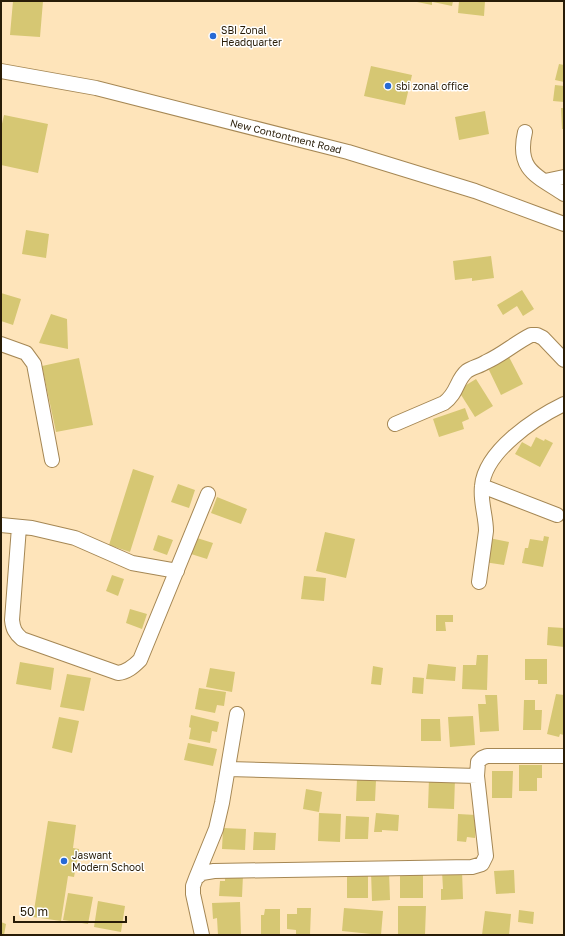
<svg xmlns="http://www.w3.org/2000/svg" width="565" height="936" font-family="'Golos Text',sans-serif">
	<rect width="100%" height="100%" fill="#fee4ba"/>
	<path fill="#d6c773" d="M 13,1 L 43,1 L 40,37 L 10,35 Z
		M 412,1 L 432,1 L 432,5 Z
		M 434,1 L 453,1 L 452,6 L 433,2 Z
		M 459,1 L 485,1 L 484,16 L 458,13 Z
		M 559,64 L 564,65 L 564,82 L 555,80 Z
		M 371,66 L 412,75 L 405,105 L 364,96 Z
		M 555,85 L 564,86 L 564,102 L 553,101 Z
		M 561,108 L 564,108 L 564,129 L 562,129 Z
		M 485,111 L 489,134 L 459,140 L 455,117 Z
		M 4,115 L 48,124 L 38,173 L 1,165 L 1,128 Z
		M 26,230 L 49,234 L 46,258 L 22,254 Z
		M 491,256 L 494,278 L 472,281 L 472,278 L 455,280 L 453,261 Z
		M 522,290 L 534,309 L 523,316 L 517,306 L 503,315 L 497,305 Z
		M 1,293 L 21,299 L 13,325 L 1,321 Z
		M 51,314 L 67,319 L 68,349 L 39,343 Z
		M 509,357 L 523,384 L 501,395 L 488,368 Z
		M 79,358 L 93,425 L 56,432 L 42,366 Z
		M 476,379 L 493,406 L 475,417 L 458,390 Z
		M 465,408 L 469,419 L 462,422 L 464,429 L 439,437 L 433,419 Z
		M 536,437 L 544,441 L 545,439 L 553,443 L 540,467 L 515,454 L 522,442 L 531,447 Z
		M 133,469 L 154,476 L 130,552 L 109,545 Z
		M 178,484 L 195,490 L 189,508 L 171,502 Z
		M 217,497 L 247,509 L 241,524 L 211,513 Z
		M 325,532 L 355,539 L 346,578 L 316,571 Z
		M 158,535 L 173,540 L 167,555 L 153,550 Z
		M 544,536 L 549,537 L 543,567 L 522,563 L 525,548 L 528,548 L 530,539 L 543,541 Z
		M 197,538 L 213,543 L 207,559 L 191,554 Z
		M 489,538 L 509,542 L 504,565 L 484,562 Z
		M 112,575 L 124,579 L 118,596 L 106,591 Z
		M 304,576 L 326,578 L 324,601 L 301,599 Z
		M 130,609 L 147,614 L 142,629 L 126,623 Z
		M 436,615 L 453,615 L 453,622 L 445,622 L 446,631 L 436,631 Z
		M 548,627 L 564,628 L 564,647 L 547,645 Z
		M 477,655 L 488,655 L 487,690 L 462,689 L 463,665 L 476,665 Z
		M 525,659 L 547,659 L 547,684 L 538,684 L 538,680 L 525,680 Z
		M 20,662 L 54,668 L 51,690 L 16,684 Z
		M 428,664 L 456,667 L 455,681 L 426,679 Z
		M 373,666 L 383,668 L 381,685 L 371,684 Z
		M 210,668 L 235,672 L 232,692 L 206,687 Z
		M 67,674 L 91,678 L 84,711 L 60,707 Z
		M 413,677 L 424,678 L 423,694 L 412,693 Z
		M 199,688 L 226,692 L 224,706 L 217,705 L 215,713 L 195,709 Z
		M 556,694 L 564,695 L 564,735 L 560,734 L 559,737 L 547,734 Z
		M 485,695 L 497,695 L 499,731 L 480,732 L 478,704 L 486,704 Z
		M 524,700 L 535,700 L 535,710 L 542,710 L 541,730 L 523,730 Z
		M 191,715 L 219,722 L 217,732 L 212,731 L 210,743 L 189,739 L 191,728 L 189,727 Z
		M 473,716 L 475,745 L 450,747 L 448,717 Z
		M 59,717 L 79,721 L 72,753 L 52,748 Z
		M 421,719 L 440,719 L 441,741 L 421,741 Z
		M 188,743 L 217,749 L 213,766 L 184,760 Z
		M 519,765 L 542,765 L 542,778 L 537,778 L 537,791 L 519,791 Z
		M 492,771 L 513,771 L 512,798 L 492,798 Z
		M 429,778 L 455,779 L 454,809 L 428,808 Z
		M 357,779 L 376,780 L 375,801 L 356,801 Z
		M 306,789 L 322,792 L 319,812 L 303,809 Z
		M 319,813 L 341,814 L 340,842 L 318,841 Z
		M 376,813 L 399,815 L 398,831 L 382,830 L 382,832 L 374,832 Z
		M 458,814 L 476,815 L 475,838 L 467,837 L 466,842 L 457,841 Z
		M 346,816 L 369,817 L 368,839 L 345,839 Z
		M 48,821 L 76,825 L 73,848 L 79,849 L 74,877 L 68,876 L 61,921 L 33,917 Z
		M 223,828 L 246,829 L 245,850 L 222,849 Z
		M 254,832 L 276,833 L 275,850 L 253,850 Z
		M 462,870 L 463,899 L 441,900 L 441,889 L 443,889 L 442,871 Z
		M 514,870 L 515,893 L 496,894 L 494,871 Z
		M 389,871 L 390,900 L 372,901 L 371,872 Z
		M 347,872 L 368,872 L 368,898 L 347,898 Z
		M 400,873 L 423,873 L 423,898 L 400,898 Z
		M 225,875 L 243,875 L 242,897 L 219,896 L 220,881 L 225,881 Z
		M 68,893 L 93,897 L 88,924 L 63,920 Z
		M 98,901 L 125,906 L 121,932 L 94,927 Z
		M 240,902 L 241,935 L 218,935 L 217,918 L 213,919 L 212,903 Z
		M 398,906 L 426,906 L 425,935 L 398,935 Z
		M 297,908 L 311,908 L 310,935 L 296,935 L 296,930 L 287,929 L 287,914 L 297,914 Z
		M 344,908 L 383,911 L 381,935 L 342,931 Z
		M 265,909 L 280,909 L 280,935 L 261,935 L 261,915 L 264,915 Z
		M 519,910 L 534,912 L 533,924 L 518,922 Z
		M 485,911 L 511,914 L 509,935 L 482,935 Z
		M 1,922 L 6,924 L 4,935 L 1,935 Z"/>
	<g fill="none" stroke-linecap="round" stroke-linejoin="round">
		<defs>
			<path id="minor" d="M 1,71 L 96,88 L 348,152 L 475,191 L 564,224
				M 525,132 C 516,170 537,176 564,194
				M 545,181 L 564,177
				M 1,344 L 26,353 L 34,364 L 52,460
				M 395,424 L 444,403 C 458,393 456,380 467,371 C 473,367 480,366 486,362 C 502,355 515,343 531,335 L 537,335 L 543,338 L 564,360
				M 482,486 L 557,515
				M 1,525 L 32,528 L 75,538 L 132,563 L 177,571
				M 19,527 L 12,620 C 13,629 15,633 22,639 L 118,673 C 127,672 133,667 140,660 L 208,494
				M 479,582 L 486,531 C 486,516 480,501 482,486 C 485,451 535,418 564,404
				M 228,769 L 477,776
				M 196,878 L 216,829 L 222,803 L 237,714
				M 202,935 L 193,894 L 193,886 L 196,878 L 202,873 L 214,871 L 472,867 L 482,864 L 486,856 L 477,776 L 478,762 L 482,758 L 487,756 L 564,756"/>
		</defs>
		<use href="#minor" stroke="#a58754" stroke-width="16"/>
		<use href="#minor" stroke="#fff" stroke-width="14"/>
	</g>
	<g fill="#2669d5" stroke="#fff" stroke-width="1.5">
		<circle cx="213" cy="36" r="4"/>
		<circle cx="388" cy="86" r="4"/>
		<circle cx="64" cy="861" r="4"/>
	</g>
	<g text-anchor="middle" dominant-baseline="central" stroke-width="3" stroke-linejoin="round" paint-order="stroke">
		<g font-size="10" fill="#281c07" stroke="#fff" text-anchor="start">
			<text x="221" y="30">SBI Zonal<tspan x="221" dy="12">Headquarter</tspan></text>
			<text x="396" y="86">sbi zonal office</text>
			<text x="72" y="855">Jaswant<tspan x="72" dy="12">Modern School</tspan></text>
		</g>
		<g font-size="10" fill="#281c07" stroke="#fff">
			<text transform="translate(286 136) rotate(14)">New Contontment Road</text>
		</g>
	</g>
	<rect width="565" height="936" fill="none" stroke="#281c07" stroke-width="4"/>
	<path d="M14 916v6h112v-6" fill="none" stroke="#281c07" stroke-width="2"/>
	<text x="20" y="916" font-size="12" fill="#281c07" stroke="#ffffff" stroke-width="3" paint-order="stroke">50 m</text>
</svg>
